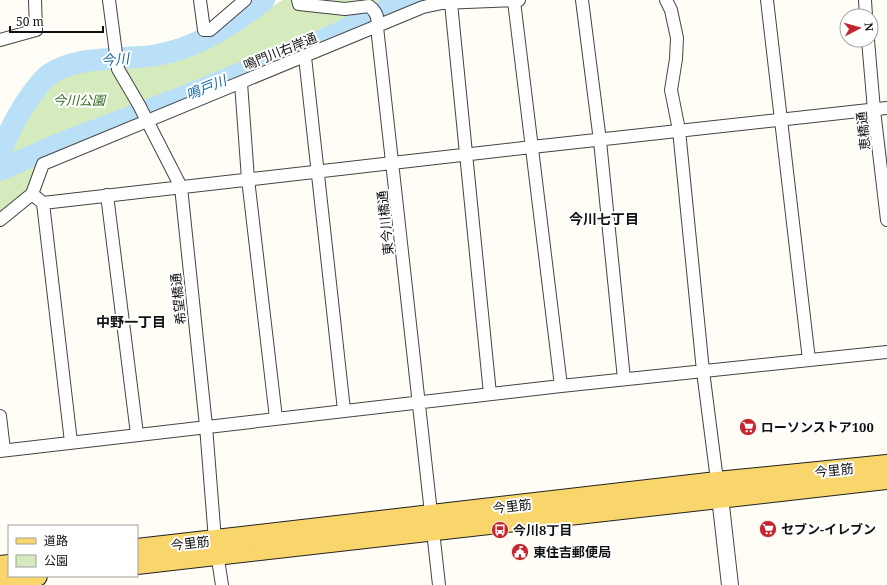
<svg xmlns="http://www.w3.org/2000/svg" width="887" height="585" font-family="'Noto Serif','Noto Sans JP',serif">
	<rect width="100%" height="100%" fill="#fffdf5"/>
	<path fill="#d5ebbd" d="M 283,0 L 415,0 L 368,13 L 228,73 L 37,147 L 40,158 L 26,191 L 0,212 L 0,182 L 14,142 L 24,118 L 45,87 L 65,74 L 83,69 L 122,62 L 166,59 L 214,42 Z"/>
	<g fill="none" stroke-linecap="round" stroke-linejoin="round">
		<path stroke="#b9e0f7" stroke-width="22" d="M 0,156 C 5,138 15,120 25,104 C 31,95 41,80 50,74 C 81,54 123,61 157,55 C 197,48 233,25 264,0
			M 0,170 L 59,144 L 183,97 L 335,35 L 367,18 L 410,0"/>
		<defs>
			<path id="minor" d="M 109,0 L 118,69 L 139,105 L 181,187 L 206,426 L 215,540 L 222,585
				M 200,0 L 204,30 L 210,30 L 245,0
				M 298,0 L 299,4 L 345,9 L 369,6 C 376,11 379,18 377,27 L 439,585
				M 582,0 L 600,141 L 624,379
				M 666,0 L 671,10 L 677,38 L 676,59 L 671,90 L 679,130 L 703,371 L 718,488
				M 767,0 L 809,360
				M 865,0 L 866,16
				M 514,1 L 561,386
				M 451,3 L 490,394
				M 0,40 L 36,30 L 35,0
				M 868,40 L 874,110 L 887,220
				M 305,57 L 344,410
				M 241,83 L 248,179 L 276,418
				M 32,194 L 43,203 L 532,147 L 887,108
				M 32,194 L 43,164 L 423,7 L 442,3 L 519,0
				M 107,195 L 137,434
				M 43,203 L 71,442
				M 0,220 L 32,194
				M 0,416 L 4,450
				M 0,451 L 561,386 L 887,352"/>
			<path id="tertiary" d="M 720,497 L 730,585"/>
			<path id="primary" d="M 137,549 L 717,482 L 887,465
				M 137,564 L 887,479
				M 0,566 L 9,565
				M 0,580 L 37,576"/>
		</defs>
		<use href="#minor" stroke="#444" stroke-width="14"/>
		<use href="#tertiary" stroke="#444" stroke-width="18"/>
		<use href="#primary" stroke="#222" stroke-width="22"/>
		<use href="#minor" stroke="#fff" stroke-width="12"/>
		<use href="#tertiary" stroke="#fff" stroke-width="16"/>
		<use href="#primary" stroke="#f9d66b" stroke-width="20"/>
	</g>
	<defs>
		<symbol id="supermarket-disc" viewBox="-11 -11 22 22"><circle r="9.5" fill="#c4262e" stroke="#fff"/><path d="M-6-5.5h2.5l.6 2H6L4.5 2H-2.5L-4.4-4H-6ZM-1.5 3.2a1.3 1.3 0 1 0 .1 0ZM3 3.2a1.3 1.3 0 1 0 .1 0Z" fill="#fff"/></symbol>
		<symbol id="bus-disc" viewBox="-11 -11 22 22"><circle r="9.5" fill="#c4262e" stroke="#fff"/><path d="M-5-6H5V4H4V6H2V4H-2V6H-4V4H-5ZM-3.5-4V0h7V-4ZM-3.5 1.2v1.5H-2V1.2ZM2 1.2v1.5H3.5V1.2Z" fill="#fff"/></symbol>
		<symbol id="civic-disc" viewBox="-11 -11 22 22"><circle r="9.5" fill="#c4262e" stroke="#fff"/><path d="M-.6-6.5H3V-4.5H.6V-3L4-1V1h2V6H-6V1h2V-1L-.6-3ZM-1.2 2.5V6h2.4V2.5Z" fill="#fff"/></symbol>
	</defs>
	<g fill-rule="evenodd">
		<use href="#supermarket-disc" x="738" y="417" width="20" height="20"/>
		<use href="#supermarket-disc" x="758" y="519" width="20" height="20"/>
		<use href="#bus-disc" x="490" y="520" width="20" height="20"/>
		<use href="#civic-disc" x="510" y="542" width="20" height="20"/>
	</g>
	<g text-anchor="middle" dominant-baseline="central" stroke-width="4" stroke-linejoin="round" paint-order="stroke">
		<g font-size="13" fill="#111" stroke="#fff">
			<text transform="translate(280 51) rotate(-22)">鳴門川右岸通</text>
			<text transform="translate(863 131) rotate(-96)">恵橋通</text>
			<text transform="translate(385 223) rotate(-96)">東今川橋通</text>
			<text transform="translate(178 299) rotate(-96)">希望橋通</text>
			<text transform="translate(834 470) rotate(-6)">今里筋</text>
			<text transform="translate(512 506) rotate(-7)">今里筋</text>
			<text transform="translate(190 543) rotate(-7)">今里筋</text>
		</g>
		<g font-size="13" font-style="italic" fill="#2f6b1f" stroke="#fff">
			<text x="79" y="100">今川公園</text>
		</g>
		<g font-size="13" font-weight="bold" fill="#111" stroke="#fff" text-anchor="start">
			<text x="761" y="427">ローソンストア100</text>
			<text x="781" y="529">セブン-イレブン</text>
			<text x="513" y="530">今川8丁目</text>
			<text x="533" y="552">東住吉郵便局</text>
		</g>
		<g font-size="14" font-style="italic" fill="#1768a6" stroke="#fff">
			<text transform="translate(115 59) rotate(-5)">今川</text>
			<text transform="translate(206 87) rotate(-22)">鳴戸川</text>
		</g>
		<g font-size="14" font-weight="bold" fill="#111" stroke="#fff">
			<text x="604" y="218">今川七丁目</text>
			<text x="131" y="321">中野一丁目</text>
		</g>
	</g>
	<rect x="8" y="525" width="130" height="52" fill="#ffffff" stroke="#a0a0a0"/>
	<rect x="16" y="538" width="20" height="6" fill="#f9d66b" stroke="#a0a0a0"/>
	<text x="44" y="545" font-size="12" fill="#111111">道路</text>
	<rect x="16" y="555" width="20" height="12" fill="#d5ebbd" stroke="#a0a0a0"/>
	<text x="44" y="565" font-size="12" fill="#111111">公園</text>
	<g transform="translate(859 28) rotate(84)"><circle r="19" fill="#ffffff" stroke="#a0a0a0"/>
	<path d="M0-3L7 15L0 10L-7 15Z" fill="#c4262e"/>
	<text y="-6" font-size="11" font-weight="bold" text-anchor="middle" fill="#111111">N</text>
	</g>
	<path d="M10 26v6h93v-6" fill="none" stroke="#111111" stroke-width="2"/>
	<text x="16" y="26" font-size="12" fill="#111111" stroke="#ffffff" stroke-width="3" paint-order="stroke">50 m</text>
</svg>
